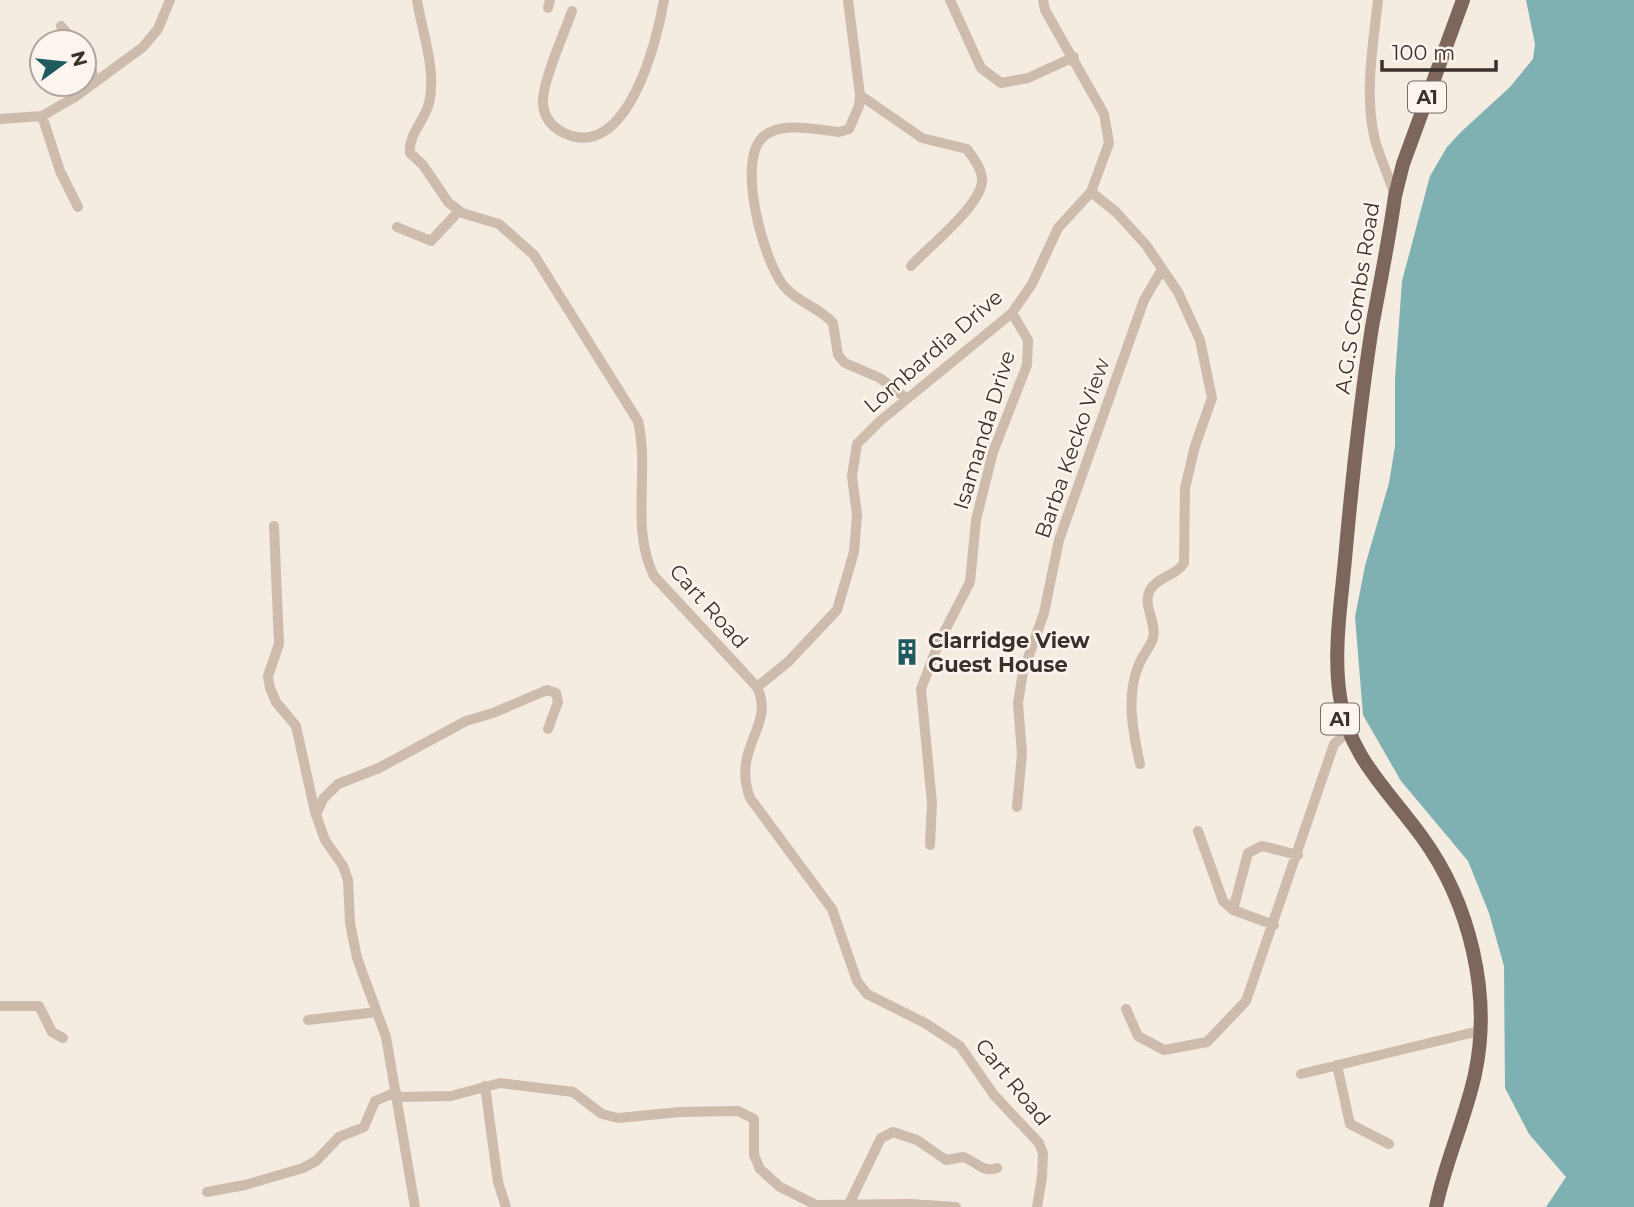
<svg xmlns="http://www.w3.org/2000/svg" width="1634" height="1207" font-family="Montserrat,sans-serif">
	<rect width="100%" height="100%" fill="#f4ebe1"/>
	<path fill="#7fb0b2" d="M 1526,0 L 1634,0 L 1634,1207 L 1546,1207 L 1566,1177 L 1529,1134 L 1505,1088 L 1504,966 L 1489,913 L 1468,861 L 1401,781 L 1363,715 L 1355,617 L 1365,566 L 1389,483 L 1395,446 L 1395,378 L 1402,281 L 1430,176 L 1447,147 L 1462,131 L 1510,87 L 1533,59 L 1535,44 Z"/>
	<g fill="none" stroke-linecap="round" stroke-linejoin="round">
		<path stroke="#cdbbac" stroke-width="10" d="M 417,0 C 422,32 437,71 429,103 C 425,120 408,135 410,153 L 423,165 L 448,202 L 462,213 L 499,224 L 534,255 L 638,421 C 650,472 630,528 654,576 L 757,687 C 776,726 731,747 750,798 L 832,909 L 857,981 L 867,994 L 925,1023 L 960,1046 L 994,1095 L 1039,1143 L 1043,1153 L 1042,1177 L 1037,1207
			M 848,0 L 860,95 L 859,106 L 849,129 L 839,132 C 818,130 779,120 762,138 C 737,163 763,259 783,285 C 796,302 819,307 833,323 L 838,355 L 845,363 L 880,378 L 907,399
			M 950,0 L 981,68 L 1001,83 L 1028,78 L 1074,57
			M 1378,0 C 1373,45 1364,95 1375,140 C 1380,158 1389,177 1395,196
			M 548,8 L 550,0
			M 572,11 C 565,32 541,84 543,104 C 544,117 552,127 564,133 C 627,163 657,41 664,0
			M 61,26 L 71,38 L 79,42
			M 84,46 L 95,81
			M 860,95 L 922,138 L 967,149 C 973,158 981,167 982,178 C 985,203 928,247 911,266
			M 42,116 L 60,171 L 78,207
			M 0,119 L 42,116 L 75,97 L 143,47 L 158,29 L 170,0
			M 1091,192 L 1116,212 L 1146,245 L 1178,292 L 1200,340 L 1212,398 L 1195,446 L 1185,488 L 1184,563 C 1176,576 1157,577 1150,590 C 1142,605 1157,623 1153,638 C 1150,648 1141,657 1138,667 C 1126,697 1133,733 1140,764
			M 397,227 L 431,241 L 459,211
			M 274,526 L 279,644 L 268,676 L 270,688 L 276,702 L 296,726 L 315,812 L 325,840 L 343,866 L 348,880 L 350,923 L 357,958 L 386,1037 L 415,1207
			M 757,687 L 788,662 L 837,610 L 854,552 L 857,515 L 852,476 L 857,444 L 880,421 L 1012,313 L 1032,284 L 1058,228 L 1091,192 L 1109,143 L 1104,114 L 1045,10 L 1043,0
			M 1017,807 L 1022,754 L 1018,703 L 1023,672 L 1044,613 L 1059,540 L 1144,300 L 1161,271
			M 316,815 L 323,799 L 338,784 L 379,768 L 466,721 L 493,713 L 547,690 L 556,693 L 558,702 L 548,729
			M 1198,831 L 1223,901 L 1233,910 L 1274,925
			M 930,845 L 932,803 L 921,689 L 939,642 L 970,582 L 976,520 L 993,452 L 1027,365 L 1028,340 L 1012,313
			M 1233,910 L 1248,853 L 1262,846 L 1298,855
			M 0,1006 L 39,1006 L 52,1032 L 63,1038
			M 1126,1009 L 1138,1036 L 1164,1050 L 1207,1042 L 1246,1001 L 1334,744 L 1349,731
			M 308,1020 L 377,1012
			M 1337,1065 L 1350,1124 L 1389,1144
			M 1301,1074 L 1479,1031
			M 485,1086 L 498,1182 L 506,1207
			M 398,1097 L 451,1096 L 500,1083 L 573,1092 L 602,1114 L 618,1118 L 680,1112 L 738,1111 L 754,1119 L 754,1155 L 760,1169 L 780,1187 L 816,1205 L 910,1204 L 956,1207
			M 207,1192 L 245,1185 L 303,1168 L 316,1161 L 339,1137 L 364,1127 L 375,1101 L 396,1092
			M 848,1206 L 881,1138 L 893,1132 L 917,1140 L 946,1160 L 963,1157 C 976,1161 982,1173 997,1168"/>
		<path stroke="#7d675c" stroke-width="14" d="M 1436,1207 C 1445,1162 1465,1120 1475,1074 C 1492,995 1470,903 1422,837 C 1389,791 1348,756 1340,697 C 1333,652 1341,604 1345,559 C 1352,481 1360,404 1372,327 C 1380,283 1389,240 1395,196 L 1403,164 L 1463,0"/>
	</g>
	<defs>
		<symbol id="building-bare" viewBox="-9 -9 18 18"><path d="M-4-6H4V6H1V3H-1V6H-4ZM-2.5-4.3h1.7v1.8h-1.7ZM.8-4.3h1.7v1.8H.8ZM-2.5-1h1.7V.8h-1.7ZM.8-1h1.7V.8H.8Z" fill="#1f5a5e" stroke="#fbf5ee" stroke-width="2.5" paint-order="stroke"/></symbol>
	</defs>
	<g fill-rule="evenodd">
		<use href="#building-bare" x="888" y="633" width="38" height="38"/>
	</g>
	<g text-anchor="middle" dominant-baseline="central" stroke-width="5" stroke-linejoin="round" paint-order="stroke">
		<g fill="#fbf5ee" stroke="#756b66" stroke-width="2">
			<rect x="1408" y="81.5" width="38" height="31" rx="5"/>
			<rect x="1321" y="703.5" width="38" height="31" rx="5"/>
		</g>
		<g font-size="19" font-weight="bold" fill="#3b302b">
			<text x="1427" y="97">A1</text>
			<text x="1340" y="719">A1</text>
		</g>
		<g font-size="21" fill="#3b302b" stroke="#fbf5ee">
			<text transform="translate(1357 298) rotate(-81)">A.G.S Combs Road</text>
			<text transform="translate(933 351) rotate(-41)">Lombardia Drive</text>
			<text transform="translate(984 430) rotate(-73)">Isamanda Drive</text>
			<text transform="translate(1072 448) rotate(-71)">Barba Kecko View</text>
			<text transform="translate(709 606) rotate(48)">Cart Road</text>
			<text transform="translate(1013 1082) rotate(51)">Cart Road</text>
		</g>
		<g font-size="21" font-weight="bold" fill="#3b302b" stroke="#fbf5ee" text-anchor="start">
			<text x="928" y="640">Clarridge View<tspan x="928" dy="24">Guest House</tspan></text>
		</g>
	</g>
	<g transform="translate(63 63) rotate(75)"><circle r="33" fill="#fbf5ee" stroke="#aea6a0" stroke-width="2"/>
	<path d="M0-5L12 26L0 18L-12 26Z" fill="#1f5a5e"/>
	<text y="-10" font-size="19" font-weight="bold" text-anchor="middle" fill="#3b302b">N</text>
	</g>
	<path d="M1382 60v10h114v-10" fill="none" stroke="#3b302b" stroke-width="3.5"/>
	<text x="1392" y="60" font-size="21" fill="#3b302b" stroke="#fbf5ee" stroke-width="5" paint-order="stroke">100 m</text>
</svg>
